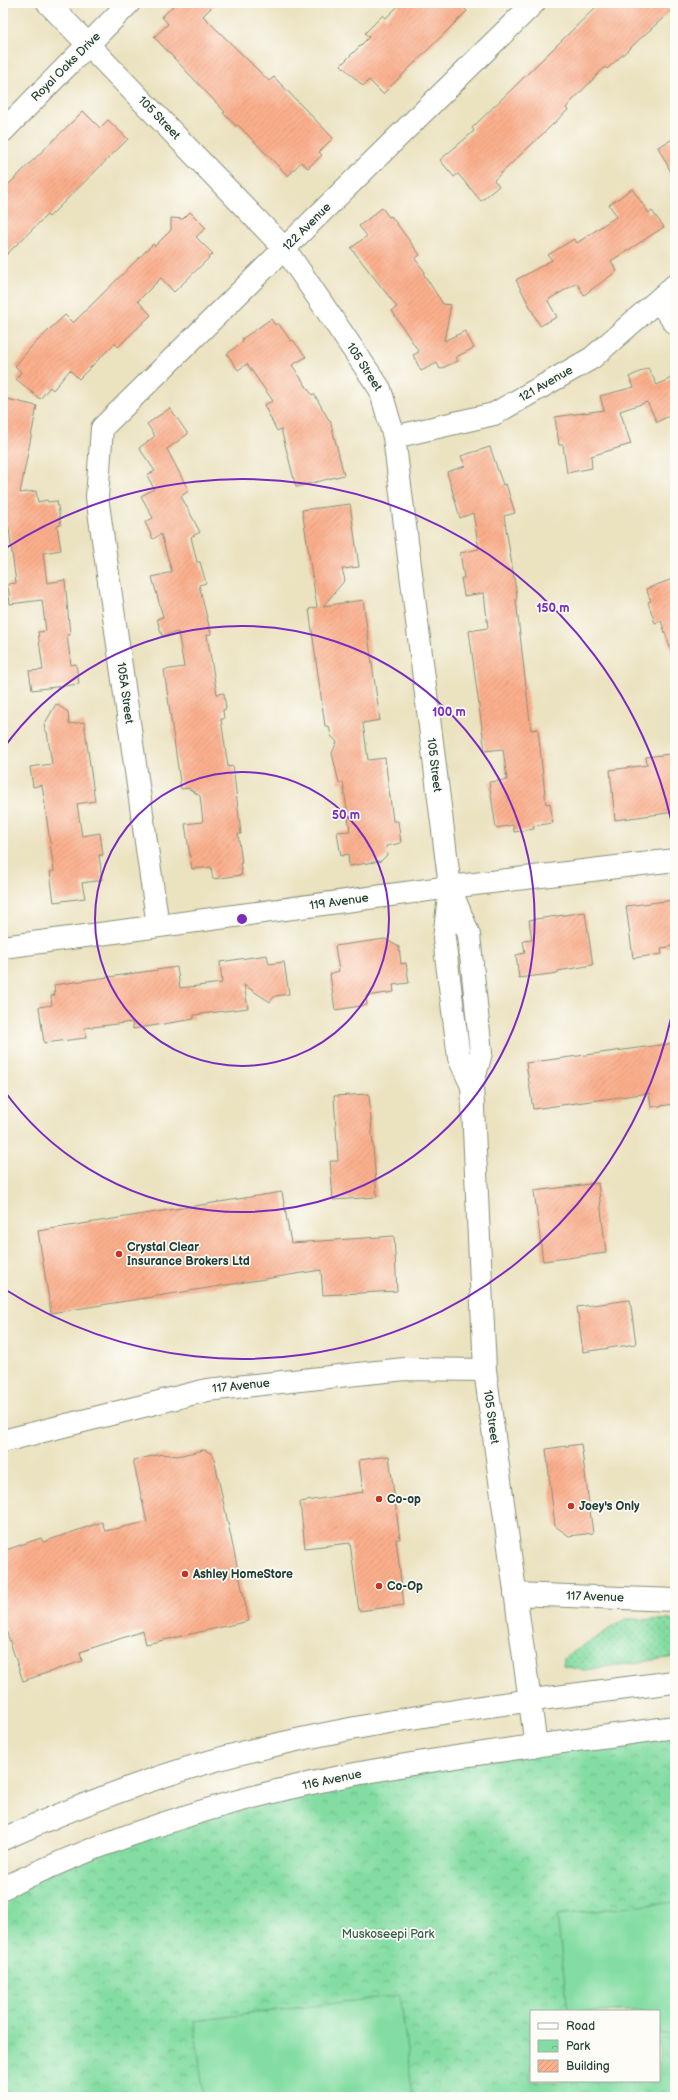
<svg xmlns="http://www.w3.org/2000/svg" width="678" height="2100" font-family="'Balsamiq Sans',sans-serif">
	<defs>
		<pattern id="grass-dots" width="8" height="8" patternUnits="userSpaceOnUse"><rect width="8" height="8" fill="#83dda2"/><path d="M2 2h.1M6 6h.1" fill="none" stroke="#6bb485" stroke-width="1.8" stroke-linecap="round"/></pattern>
		<pattern id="park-crowns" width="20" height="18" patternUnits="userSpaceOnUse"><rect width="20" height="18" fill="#83dda2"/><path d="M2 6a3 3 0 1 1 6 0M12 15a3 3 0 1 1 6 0" fill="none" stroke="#6bb485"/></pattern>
		<pattern id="building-hatch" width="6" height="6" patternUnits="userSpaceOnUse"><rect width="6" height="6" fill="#fbaf8c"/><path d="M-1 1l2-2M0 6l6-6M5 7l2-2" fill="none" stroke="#d79779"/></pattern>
	</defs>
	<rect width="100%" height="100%" fill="#fdfcf7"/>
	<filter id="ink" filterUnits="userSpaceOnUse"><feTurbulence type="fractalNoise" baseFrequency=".025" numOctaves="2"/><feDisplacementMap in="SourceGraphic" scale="8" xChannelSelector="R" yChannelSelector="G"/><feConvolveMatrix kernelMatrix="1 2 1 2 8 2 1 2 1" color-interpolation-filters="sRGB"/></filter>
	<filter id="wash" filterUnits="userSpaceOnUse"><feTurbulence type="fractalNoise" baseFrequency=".012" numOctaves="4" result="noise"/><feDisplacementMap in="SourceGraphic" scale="16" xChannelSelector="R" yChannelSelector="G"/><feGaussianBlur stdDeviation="0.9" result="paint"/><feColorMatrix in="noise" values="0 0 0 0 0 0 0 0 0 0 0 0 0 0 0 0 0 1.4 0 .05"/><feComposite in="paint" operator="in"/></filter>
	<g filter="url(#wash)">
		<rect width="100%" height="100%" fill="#ebe2c0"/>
		<path fill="url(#grass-dots)" stroke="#518d6b" d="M 625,1619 L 675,1620 L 675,1657 L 584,1670 L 563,1666 L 564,1658 Z"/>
		<path fill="url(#park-crowns)" stroke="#518d6b" fill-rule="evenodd" d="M 675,1731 L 675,2097 L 3,2097 L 3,1888 L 252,1798 ZM 531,2011 L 659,2011 L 659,2081 L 531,2081 Z"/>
		<path fill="#83dda2" stroke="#518d6b" d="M 675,1902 L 675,2033 L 659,2034 L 659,2011 L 568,2011 L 557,1915 Z
			M 400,1995 L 413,2097 L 204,2097 L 194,2021 Z"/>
		<g id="blocks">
			<path fill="url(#building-hatch)" d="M 176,3 L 216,3 L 203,16 L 269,81 L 274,77 L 333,138 L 319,152 L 322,155 L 308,168 L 301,162 L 288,176 L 238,125 L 236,126 L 223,113 L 225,112 L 154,37 L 168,24 L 162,17 Z
				M 401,3 L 459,3 L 467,11 L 383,94 L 369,80 L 363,86 L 341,65 L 369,37 L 365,33 L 383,15 L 386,18 Z
				M 600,3 L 675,3 L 675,7 L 607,69 L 605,67 L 572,101 L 566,108 L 568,110 L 494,180 L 499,186 L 481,201 L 458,174 L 454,177 L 440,160 L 474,131 L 472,128 Z
				M 83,111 L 100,128 L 108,120 L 128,139 L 49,217 L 47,215 L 3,258 L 3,190 Z
				M 675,138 L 675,180 L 658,147 Z
				M 632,189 L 649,213 L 652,211 L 664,227 L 611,261 L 617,271 L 584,295 L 577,283 L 551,298 L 548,301 L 557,317 L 540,326 L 516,280 L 552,260 L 548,255 L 574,239 L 577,243 L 617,216 L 609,205 Z
				M 382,208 L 389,217 L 391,216 L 420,255 L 415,259 L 425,272 L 423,273 L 443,304 L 451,305 L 444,341 L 465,331 L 474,348 L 456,357 L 458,361 L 440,369 L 437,363 L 421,371 L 413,355 L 419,352 L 392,311 L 397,307 L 351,248 L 367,236 L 359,226 Z
				M 190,212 L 206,228 L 196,237 L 213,254 L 174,292 L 161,278 L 138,301 L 151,315 L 118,347 L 115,343 L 79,379 L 70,370 L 53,390 L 50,387 L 40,399 L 16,379 L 21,372 L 15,366 L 32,346 L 65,315 L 73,323 L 153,244 L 155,246 L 171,230 L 171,218 L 183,219 Z
				M 271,319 L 275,325 L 278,323 L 291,341 L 293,340 L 306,357 L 292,365 L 312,395 L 314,394 L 329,420 L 330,420 L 344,475 L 296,487 L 281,429 L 277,431 L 264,405 L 273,401 L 247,364 L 238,370 L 227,354 L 243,341 L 242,339 Z
				M 648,368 L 657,385 L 675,376 L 675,413 L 657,422 L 647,402 L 620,411 L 631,444 L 591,456 L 592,468 L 567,473 L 563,445 L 559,445 L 555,417 L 604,410 L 600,396 L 634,387 L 629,377 Z
				M 3,398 L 37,406 L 20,493 L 36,491 L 38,502 L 47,500 L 48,502 L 57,501 L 61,525 L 57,526 L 61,550 L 43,553 L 47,583 L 65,580 L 70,635 L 67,635 L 71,665 L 76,664 L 79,684 L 32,690 L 29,671 L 43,670 L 38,632 L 46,631 L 42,600 L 10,604 L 8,584 L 16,583 L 9,529 L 3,529 Z
				M 170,408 L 188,434 L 167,449 L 189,491 L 181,496 L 200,532 L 191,537 L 197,562 L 200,562 L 206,583 L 199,585 L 211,634 L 207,635 L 217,694 L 224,693 L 226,709 L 223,710 L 224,719 L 221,719 L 228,767 L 233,766 L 241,834 L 238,834 L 242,863 L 240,863 L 242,875 L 213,879 L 211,867 L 192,869 L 185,824 L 203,822 L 200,796 L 188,788 L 181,789 L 164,670 L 184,667 L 178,632 L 162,636 L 157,619 L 163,617 L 152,577 L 172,572 L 161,534 L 153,539 L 145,522 L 153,518 L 141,496 L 154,489 L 147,475 L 155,471 L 139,448 L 155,436 L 147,424 Z
				M 490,447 L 503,485 L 506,484 L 515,513 L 504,516 L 517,596 L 516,600 L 531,730 L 538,729 L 546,804 L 550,803 L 553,823 L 533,826 L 534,829 L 514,832 L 513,825 L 496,828 L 489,782 L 507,780 L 503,749 L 485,751 L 469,631 L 488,628 L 484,593 L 464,596 L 461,578 L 464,578 L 460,553 L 479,549 L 473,513 L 460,518 L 447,472 L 465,466 L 461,456 Z
				M 350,504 L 359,567 L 342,569 L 345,580 L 323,606 L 363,600 L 380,720 L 363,723 L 368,760 L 385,758 L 393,821 L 398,821 L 401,843 L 386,846 L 387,855 L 381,861 L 349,866 L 348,854 L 341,856 L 337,832 L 350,831 L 343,782 L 339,783 L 332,753 L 337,742 L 331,736 L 329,726 L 325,726 L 309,609 L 317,607 L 302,510 Z
				M 675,578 L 675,655 L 673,656 L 661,621 L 655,623 L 648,602 L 651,601 L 646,589 Z
				M 56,704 L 68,712 L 69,724 L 84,722 L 95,801 L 77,804 L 82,836 L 100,833 L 103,855 L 99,855 L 102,880 L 82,883 L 85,898 L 54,902 L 50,872 L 54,871 L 42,785 L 33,787 L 30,767 L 52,764 L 47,732 L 45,730 L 44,725 Z
				M 669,754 L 675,790 L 675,812 L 615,820 L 610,770 L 647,765 L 646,757 Z
				M 675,900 L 675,946 L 661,948 L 662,954 L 633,958 L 626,906 Z
				M 585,912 L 593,965 L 558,971 L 558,973 L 519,978 L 516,955 L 525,953 L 523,941 L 532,940 L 529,920 Z
				M 385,939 L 399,947 L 401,964 L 406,963 L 409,983 L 393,985 L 394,992 L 366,996 L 367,1005 L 335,1010 L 330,974 L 339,971 L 335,946 Z
				M 267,955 L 269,964 L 284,962 L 289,994 L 275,996 L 270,1002 L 244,985 L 248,1008 L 194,1015 L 194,1019 L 133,1029 L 132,1022 L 85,1028 L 86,1038 L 44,1043 L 39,1007 L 52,1005 L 51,996 L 55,995 L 54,985 L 177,967 L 180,988 L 197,986 L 222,983 L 220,962 Z
				M 675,1043 L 675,1104 L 651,1107 L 649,1093 L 533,1109 L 526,1063 Z
				M 369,1094 L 377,1197 L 333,1200 L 330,1161 L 338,1161 L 334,1096 Z
				M 598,1183 L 606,1253 L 543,1261 L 534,1191 Z
				M 282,1192 L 291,1243 L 394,1236 L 397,1291 L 323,1295 L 321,1270 L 51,1313 L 38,1231 Z
				M 630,1300 L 636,1344 L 583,1352 L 577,1307 Z
				M 581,1444 L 593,1533 L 569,1536 L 555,1526 L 546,1449 Z
				M 204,1450 L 213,1454 L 249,1621 L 146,1644 L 143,1631 L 80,1652 L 82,1661 L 23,1681 L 3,1621 L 3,1551 L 41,1538 L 43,1542 L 102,1522 L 105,1531 L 147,1522 L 133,1460 L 162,1454 L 177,1456 Z
				M 389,1456 L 400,1539 L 396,1539 L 404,1605 L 359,1611 L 350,1543 L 305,1548 L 300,1502 L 363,1492 L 359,1460 Z"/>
		</g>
	</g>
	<g filter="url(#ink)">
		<use href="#blocks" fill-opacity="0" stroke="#85907a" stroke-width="1"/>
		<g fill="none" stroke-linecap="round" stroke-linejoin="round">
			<defs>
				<path id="minor" d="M 48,3 L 285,249 L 380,389 L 394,437 L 450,887 L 444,939 L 459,1058 L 472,1086
					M 3,131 L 129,3
					M 658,301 L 675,323
					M 394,437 L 494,414 L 592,358 L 675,285
					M 450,888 L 469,935 L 481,1053 L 472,1086 L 485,1370 L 536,1746
					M 158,926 L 97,497 L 102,428 L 534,3
					M 3,947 L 450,887 L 675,860
					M 3,1441 L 207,1390 L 405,1369 L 485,1370
					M 515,1594 L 675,1600"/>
				<path id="major" d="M 3,1839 C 88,1801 175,1768 266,1747 C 400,1715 538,1699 675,1682
					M 3,1888 C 106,1839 218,1802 330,1779 C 444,1756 560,1743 675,1727"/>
			</defs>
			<use href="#minor" stroke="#85907a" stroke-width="24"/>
			<use href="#major" stroke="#85907a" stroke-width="24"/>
			<use href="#minor" stroke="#fff" stroke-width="22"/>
			<use href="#major" stroke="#fff" stroke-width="22"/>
		</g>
	</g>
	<g fill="none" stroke="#7b2cbf" stroke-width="2">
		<circle cx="242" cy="919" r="147"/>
		<path d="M3 749A293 293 0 1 1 3 1089"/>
		<path d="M675 999A440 440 0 0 1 6 1290M6 548A440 440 0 0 1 675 839"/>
	</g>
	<g fill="#c8321e" stroke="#fdfcf7" stroke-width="1.5">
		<circle cx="119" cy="1254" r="4"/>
		<circle cx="379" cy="1499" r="4"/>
		<circle cx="571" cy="1506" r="4"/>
		<circle cx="185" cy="1574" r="4"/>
		<circle cx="379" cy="1586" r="4"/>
	</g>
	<g text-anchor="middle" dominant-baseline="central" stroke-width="3.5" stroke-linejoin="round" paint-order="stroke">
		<g font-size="12" fill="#1f3d34" stroke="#fdfcf7">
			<text transform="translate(66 67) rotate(-45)">Royal Oaks Drive</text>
			<text transform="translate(159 118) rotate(46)">105 Street</text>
			<text transform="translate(307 227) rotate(-45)">122 Avenue</text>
			<text transform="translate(364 367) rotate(57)">105 Street</text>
			<text transform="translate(546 384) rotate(-30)">121 Avenue</text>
			<text transform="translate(125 693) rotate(82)">105A Street</text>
			<text transform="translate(434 765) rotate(83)">105 Street</text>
			<text transform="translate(339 902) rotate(-8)">119 Avenue</text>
			<text transform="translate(241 1386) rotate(-6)">117 Avenue</text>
			<text transform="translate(491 1417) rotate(82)">105 Street</text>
			<text transform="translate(595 1597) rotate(2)">117 Avenue</text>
			<text transform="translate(332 1780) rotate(-12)">116 Avenue</text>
		</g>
		<g font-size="12" font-weight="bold" fill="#1f3d34" stroke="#fdfcf7" text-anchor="start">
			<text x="127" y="1247">Crystal Clear<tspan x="127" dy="14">Insurance Brokers Ltd</tspan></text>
			<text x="387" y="1499">Co-op</text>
			<text x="579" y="1506">Joey's Only</text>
			<text x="193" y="1574">Ashley HomeStore</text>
			<text x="387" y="1586">Co-Op</text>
		</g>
		<g font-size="12" fill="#335d4a" stroke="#fdfcf7">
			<text x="388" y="1934">Muskoseepi Park</text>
		</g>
	</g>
	<circle cx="242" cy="919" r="6" fill="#7b2cbf" stroke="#fdfcf7" stroke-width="2"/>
	<g font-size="12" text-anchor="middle" font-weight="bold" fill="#7b2cbf" stroke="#fdfcf7" stroke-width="3.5" stroke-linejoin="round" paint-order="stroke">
		<text x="553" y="612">150 m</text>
		<text x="449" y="716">100 m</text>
		<text x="346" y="819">50 m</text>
	</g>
	<rect width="678" height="2100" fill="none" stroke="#fdfcf7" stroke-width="16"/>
	<rect x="530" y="2010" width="130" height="72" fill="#fdfcf7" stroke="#a4b0a9"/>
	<rect x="538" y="2023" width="20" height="6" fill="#ffffff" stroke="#a4b0a9"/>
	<text x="566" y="2030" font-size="12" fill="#1f3d34">Road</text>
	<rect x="538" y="2040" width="20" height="12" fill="url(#park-crowns)" stroke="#a4b0a9"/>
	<text x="566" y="2050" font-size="12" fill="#1f3d34">Park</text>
	<rect x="538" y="2060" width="20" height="12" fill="url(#building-hatch)" stroke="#a4b0a9"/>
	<text x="566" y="2070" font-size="12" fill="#1f3d34">Building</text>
</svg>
